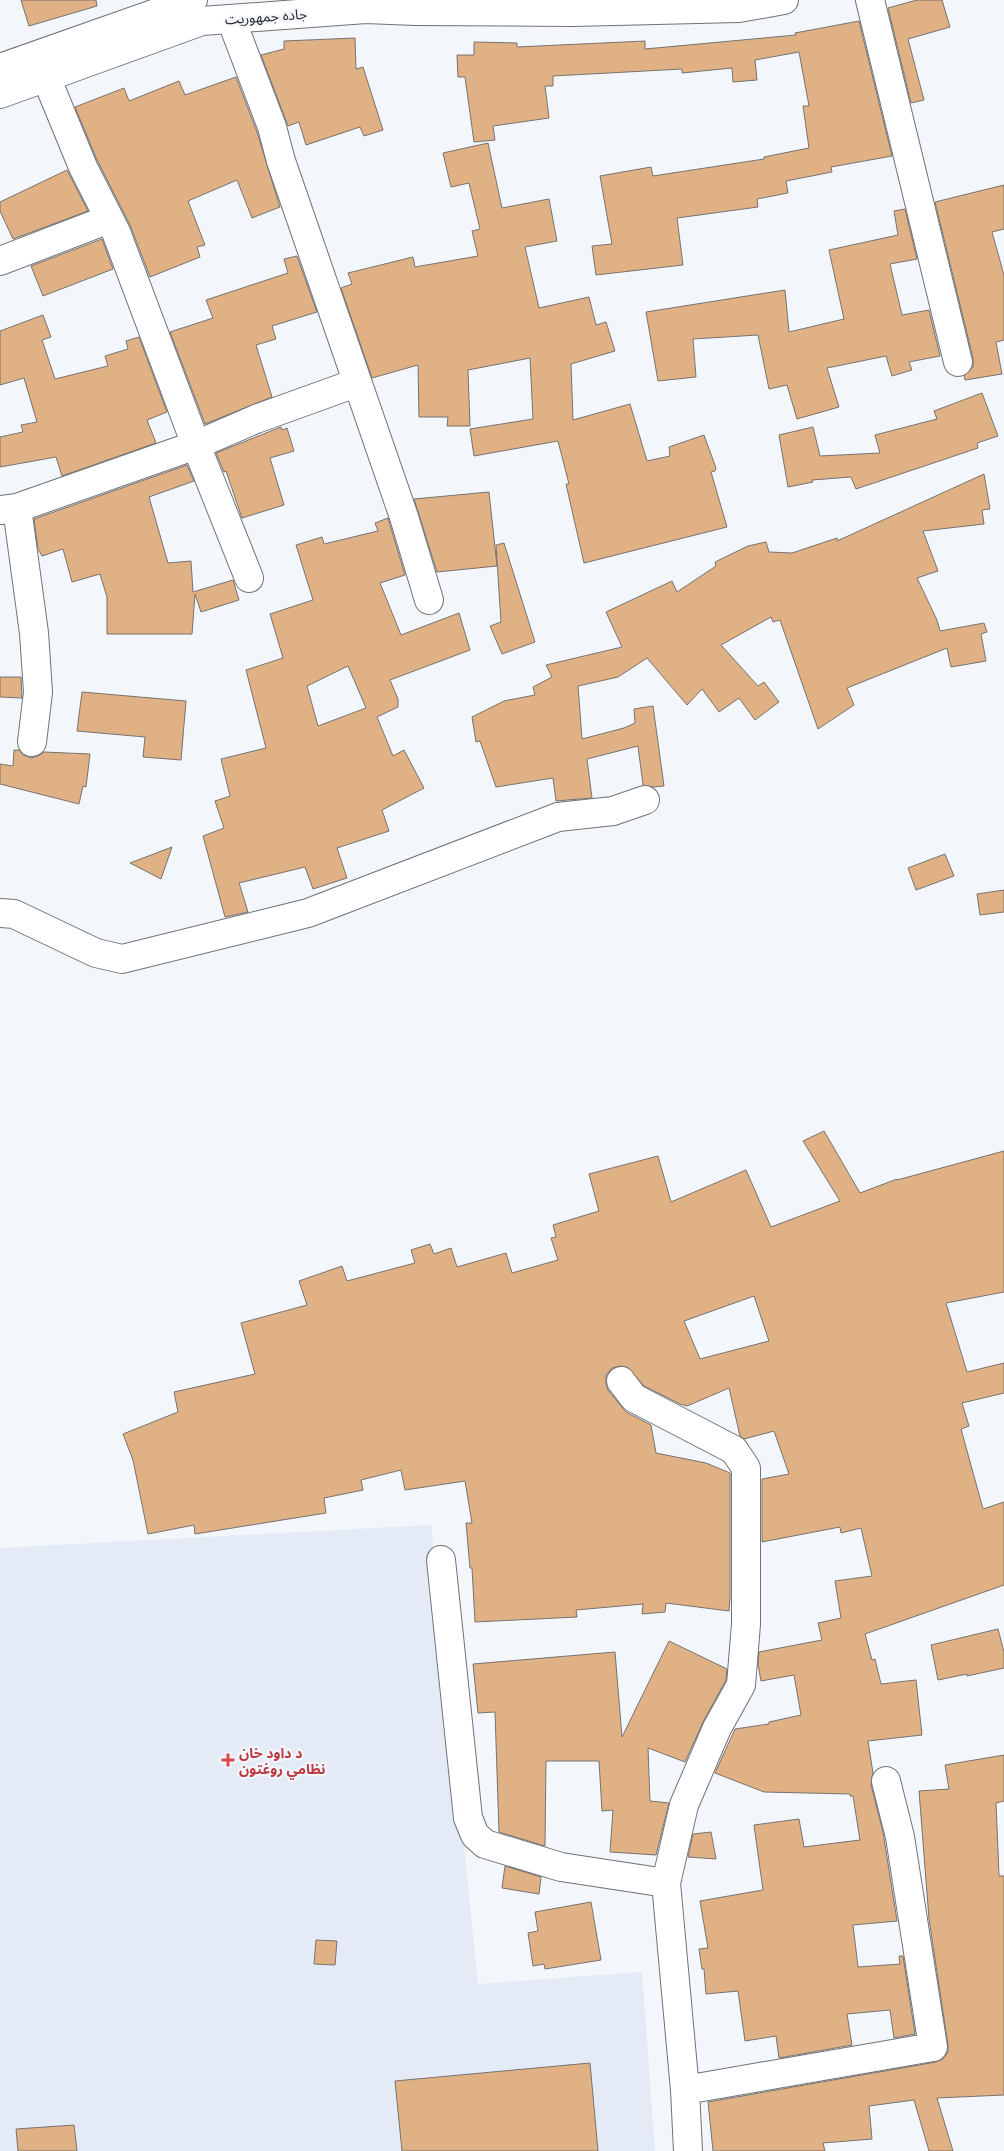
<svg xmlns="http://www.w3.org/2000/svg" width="1004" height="2151" font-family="'Noto Serif','Noto Sans Arabic',serif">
	<rect width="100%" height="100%" fill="#f3f6fa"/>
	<path fill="#e4ebf6" d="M 431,1525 L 478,1984 L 642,1972 L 655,2151 L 0,2151 L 0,1548 Z"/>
	<path fill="#e0b185" stroke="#777370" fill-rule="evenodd" d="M 21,0 L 96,0 L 97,6 L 29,26 Z
		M 917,0 L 942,0 L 950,27 L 908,39 L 924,100 L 911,103 L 888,8 Z
		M 859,21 L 892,156 L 831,167 L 832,172 L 786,181 L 788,193 L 757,199 L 758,207 L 677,218 L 683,265 L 596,275 L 592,246 L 612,244 L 600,176 L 651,167 L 653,176 L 764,159 L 764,157 L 809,148 L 803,106 L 809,106 L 799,52 L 755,60 L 757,80 L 733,82 L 732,68 L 682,73 L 682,69 L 553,76 L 553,86 L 545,86 L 549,118 L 493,126 L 495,140 L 474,142 L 465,77 L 458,77 L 457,55 L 474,55 L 474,42 L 517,43 L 517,47 L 645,41 L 645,49 L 796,35 L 795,33 Z
		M 355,38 L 356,69 L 363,67 L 383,130 L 364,136 L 360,127 L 306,145 L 299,122 L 288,126 L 261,55 L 284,49 L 284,41 Z
		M 236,77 L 257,132 L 280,207 L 252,218 L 237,180 L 188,201 L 205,245 L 197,247 L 200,257 L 150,277 L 130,225 L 97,160 L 75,107 L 124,88 L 129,101 L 179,81 L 185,95 Z
		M 488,143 L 502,208 L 549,199 L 557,241 L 525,247 L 539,308 L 589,297 L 596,325 L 606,322 L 615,351 L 571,364 L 573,420 L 630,404 L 647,461 L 670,456 L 669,447 L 704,435 L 716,468 L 715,471 L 711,472 L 727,527 L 584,563 L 566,484 L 569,484 L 558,441 L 474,456 L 470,429 L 533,419 L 530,358 L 468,370 L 470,426 L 447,426 L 448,417 L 419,417 L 418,365 L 372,378 L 341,288 L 352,284 L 348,273 L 413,257 L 415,267 L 478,256 L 472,231 L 480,229 L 469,183 L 451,187 L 443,153 Z
		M 67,170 L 88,211 L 13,239 L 0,211 L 0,202 Z
		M 1004,185 L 1004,229 L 992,232 L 1004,275 L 1004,340 L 996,342 L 1002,374 L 965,380 L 964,376 L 973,367 L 973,358 L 935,202 Z
		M 905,209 L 917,259 L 890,264 L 902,315 L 929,310 L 940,356 L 909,362 L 912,370 L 892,376 L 886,356 L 827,368 L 839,407 L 797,419 L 787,385 L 769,389 L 758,335 L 693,339 L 696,377 L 658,381 L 646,312 L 785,290 L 789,332 L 844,319 L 829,250 L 898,235 L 894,211 Z
		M 102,239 L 113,269 L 43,296 L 31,266 Z
		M 297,256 L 317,312 L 272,326 L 276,339 L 256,345 L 272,397 L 205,424 L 170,332 L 213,318 L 206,300 L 288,273 L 284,259 Z
		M 43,315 L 51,337 L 42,340 L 55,379 L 108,366 L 105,356 L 128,349 L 126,341 L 139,337 L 167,412 L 147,420 L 156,443 L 62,476 L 56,457 L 0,467 L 0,437 L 23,432 L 21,425 L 37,422 L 24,378 L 0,385 L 0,331 Z
		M 982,393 L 998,436 L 977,443 L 978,448 L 856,489 L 851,477 L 812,480 L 813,482 L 788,487 L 779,435 L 813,427 L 820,456 L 880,453 L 875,435 L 937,419 L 934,411 Z
		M 281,427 L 282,430 L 287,428 L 294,451 L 270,458 L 284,505 L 242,518 L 226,471 L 224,472 L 216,453 Z
		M 187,465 L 194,481 L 149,497 L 168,563 L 191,561 L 193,592 L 233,580 L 239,600 L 201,612 L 195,594 L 192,634 L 107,634 L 107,597 L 100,574 L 72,582 L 63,549 L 42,556 L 38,549 L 34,519 Z
		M 984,474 L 990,509 L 982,510 L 984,524 L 923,531 L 938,571 L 917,578 L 937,620 L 940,631 L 984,623 L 987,632 L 981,634 L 986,661 L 951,667 L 947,648 L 847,688 L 854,705 L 818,729 L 780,620 L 773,622 L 771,617 L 721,645 L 758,686 L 764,682 L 779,702 L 755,720 L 739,698 L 719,712 L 702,689 L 687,705 L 647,658 L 618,677 L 578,686 L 582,739 L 624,728 L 635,723 L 634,709 L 653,706 L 664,786 L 653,787 L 643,785 L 638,746 L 587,759 L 592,798 L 556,801 L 553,778 L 496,787 L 480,741 L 476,742 L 472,717 L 504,701 L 535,695 L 533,687 L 552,677 L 546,665 L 622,647 L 606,612 L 672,581 L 677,592 L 716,566 L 715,562 L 748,546 L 766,542 L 769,552 L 792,553 L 837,538 L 837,541 Z
		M 489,492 L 497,566 L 437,572 L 414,499 Z
		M 388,518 L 405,575 L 380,583 L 401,635 L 459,613 L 470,650 L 390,680 L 398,699 L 398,707 L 377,717 L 393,756 L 404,750 L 424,788 L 382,810 L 389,831 L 337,848 L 347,878 L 313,889 L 305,867 L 239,883 L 248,912 L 225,917 L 203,836 L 224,828 L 215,801 L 230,796 L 221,759 L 266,748 L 246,670 L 283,658 L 270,614 L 313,600 L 296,545 L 322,537 L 324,544 L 378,531 L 375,523 ZM 348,666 L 366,708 L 318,726 L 307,686 Z
		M 504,543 L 535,642 L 502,654 L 490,626 L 501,622 L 496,545 Z
		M 0,677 L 21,677 L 22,698 L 0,697 Z
		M 82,692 L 186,701 L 181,760 L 143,757 L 145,737 L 77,731 Z
		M 14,750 L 19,750 L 23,755 L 31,758 L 38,756 L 44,752 L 90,754 L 86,787 L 83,786 L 79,804 L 0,784 L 0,764 L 13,766 Z
		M 172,847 L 161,879 L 130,863 Z
		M 945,854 L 954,876 L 916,890 L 908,868 Z
		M 1004,890 L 1004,912 L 980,915 L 977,894 Z
		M 824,1131 L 860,1193 L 897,1179 L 897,1180 L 1004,1151 L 1004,1292 L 946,1303 L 967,1372 L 1004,1363 L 1004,1393 L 962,1403 L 969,1426 L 961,1429 L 983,1509 L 1004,1502 L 1004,1585 L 865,1634 L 872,1660 L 875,1659 L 881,1684 L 916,1680 L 922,1735 L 868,1741 L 873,1773 L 871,1785 L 883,1832 L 897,1921 L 853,1925 L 858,1967 L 900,1964 L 899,1956 L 903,1956 L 915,2034 L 894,2038 L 890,2010 L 847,2014 L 852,2045 L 779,2058 L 776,2036 L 745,2041 L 738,1991 L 706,1994 L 704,1969 L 702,1969 L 699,1949 L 708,1948 L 700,1901 L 763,1890 L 754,1825 L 799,1819 L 804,1847 L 860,1840 L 853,1796 L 850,1796 L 850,1794 L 764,1792 L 715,1773 L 735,1729 L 769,1724 L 769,1722 L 801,1715 L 794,1675 L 761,1681 L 758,1664 L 759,1652 L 822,1640 L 818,1623 L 841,1618 L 835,1581 L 872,1576 L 861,1528 L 841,1533 L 840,1527 L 762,1542 L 762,1479 L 789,1474 L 774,1431 L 744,1439 L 740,1436 L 729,1388 L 687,1406 L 680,1404 L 644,1386 L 627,1367 L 619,1366 L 612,1368 L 606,1375 L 606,1383 L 608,1390 L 626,1412 L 651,1425 L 656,1453 L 706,1463 L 730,1473 L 730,1597 L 729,1611 L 666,1603 L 665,1612 L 642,1614 L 643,1604 L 576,1610 L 577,1617 L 475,1622 L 472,1568 L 470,1568 L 466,1523 L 472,1523 L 465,1481 L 405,1490 L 401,1470 L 361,1480 L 363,1490 L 324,1498 L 326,1513 L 195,1534 L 194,1525 L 148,1534 L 133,1460 L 123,1434 L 178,1412 L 174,1392 L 255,1374 L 241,1323 L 307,1305 L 299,1281 L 342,1266 L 347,1281 L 415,1263 L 411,1250 L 430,1244 L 434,1254 L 451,1248 L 457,1267 L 506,1253 L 512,1273 L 558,1260 L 551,1238 L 556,1237 L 553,1225 L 599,1211 L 589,1174 L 658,1156 L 671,1202 L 746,1170 L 771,1227 L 840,1201 L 803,1141 ZM 754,1296 L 769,1341 L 700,1359 L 684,1321 Z
		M 998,1629 L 1004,1652 L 1004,1668 L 967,1676 L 967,1674 L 938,1680 L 931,1645 Z
		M 669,1641 L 727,1669 L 726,1680 L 703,1722 L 685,1762 L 648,1748 L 650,1801 L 669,1803 L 656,1855 L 610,1852 L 613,1810 L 602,1811 L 599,1761 L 546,1761 L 545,1846 L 499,1832 L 495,1712 L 478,1713 L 473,1664 L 615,1652 L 622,1737 Z
		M 1004,1755 L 1004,1801 L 996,1803 L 999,1876 L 1004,1876 L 1004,2095 L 937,2098 L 953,2151 L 929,2151 L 914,2100 L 869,2106 L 872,2139 L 823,2143 L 825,2151 L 713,2151 L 708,2102 L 936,2062 L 943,2059 L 948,2052 L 948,2045 L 929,1919 L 919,1791 L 949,1789 L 945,1765 Z
		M 711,1832 L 716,1859 L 688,1857 L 693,1834 Z
		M 505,1866 L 541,1877 L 539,1894 L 502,1888 Z
		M 591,1902 L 601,1960 L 545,1969 L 544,1964 L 533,1966 L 528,1933 L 538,1931 L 535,1912 Z
		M 316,1940 L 337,1941 L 335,1965 L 314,1964 Z
		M 590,2063 L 598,2151 L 402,2151 L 395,2081 Z
		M 74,2125 L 77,2151 L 18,2151 L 16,2129 Z"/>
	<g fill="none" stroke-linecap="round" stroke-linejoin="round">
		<defs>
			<path id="street" d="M 870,0 L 958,362
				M 231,19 L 272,127 L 281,161 L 404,517 L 429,600
				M 46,77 L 83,167 L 116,232 L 196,445 L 249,578
				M 0,261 L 109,219
				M 17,508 L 34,633 L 38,692 L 32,742
				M 0,510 L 17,508 L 196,445 L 256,419 L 356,383
				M 0,913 L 14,914 L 96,953 L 122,959 L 308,913 L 558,817 L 613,811 L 645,800
				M 621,1381 L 634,1398 L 734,1450 L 746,1468 L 746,1624 L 741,1685 L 717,1728 L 684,1805 L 666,1883 L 685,2090 L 688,2151
				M 441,1560 L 468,1818 L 475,1835 L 485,1844 L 561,1867 L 666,1883
				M 685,2090 L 933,2047 L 900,1837 L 886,1781"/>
			<path id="secondary" d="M 0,68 L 193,0
				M 0,94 L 202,21 L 366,9 L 415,11 L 573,12 L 739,8 L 784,0"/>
		</defs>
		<use href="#street" stroke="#707276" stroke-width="30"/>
		<use href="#secondary" stroke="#707276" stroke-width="30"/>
		<use href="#street" stroke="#fff" stroke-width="28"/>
		<use href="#secondary" stroke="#fff" stroke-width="28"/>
	</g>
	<path fill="#e0444e" stroke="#f3f6fa" stroke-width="2" d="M225.5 1752.5h5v5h5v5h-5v5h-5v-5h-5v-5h5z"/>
	<g text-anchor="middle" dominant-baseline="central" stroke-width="4.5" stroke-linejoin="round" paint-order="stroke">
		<g font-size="14" fill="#262728" stroke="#f3f6fa">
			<text transform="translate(266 16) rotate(-4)">جاده جمهوریت</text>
		</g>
		<g font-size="14" font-weight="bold" fill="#be3a42" stroke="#f3f6fa" text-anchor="start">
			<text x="239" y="1752">د داود خان<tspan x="239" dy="16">نظامي روغتون</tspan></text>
		</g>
	</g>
</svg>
